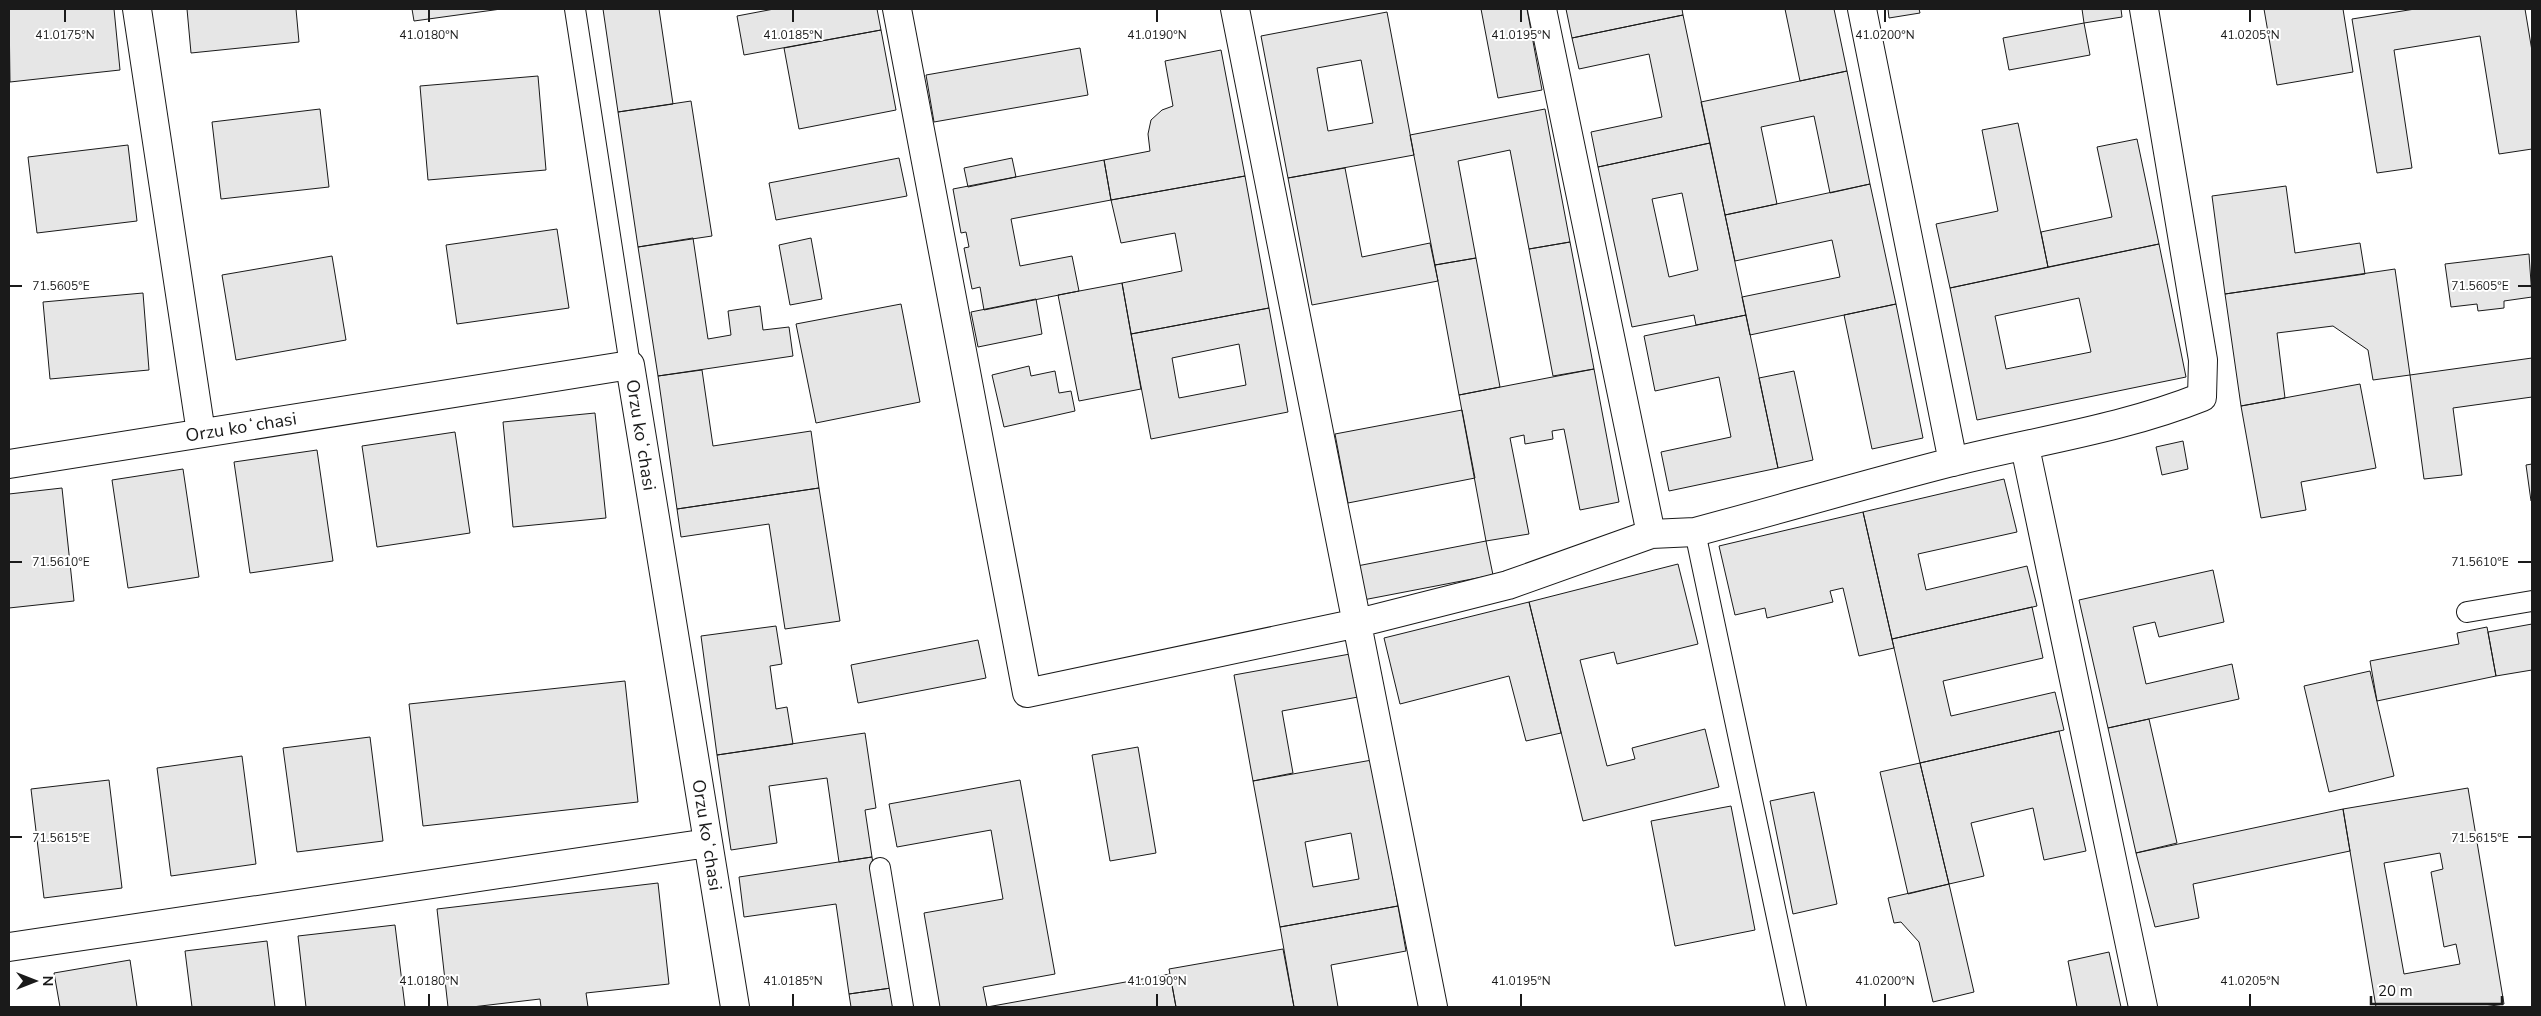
<svg xmlns="http://www.w3.org/2000/svg" width="2541" height="1016" font-family="'Nunito Sans',sans-serif">
	<rect width="100%" height="100%" fill="#fff"/>
	<path fill="#e6e6e6" stroke="#1a1a1a" fill-rule="evenodd" d="M 9,9 L 114,9 L 120,70 L 10,82 Z
		M 187,9 L 296,9 L 299,42 L 191,53 Z
		M 412,9 L 501,9 L 414,21 Z
		M 603,9 L 659,9 L 673,104 L 618,112 Z
		M 774,9 L 877,9 L 881,30 L 744,55 L 737,16 Z
		M 1481,9 L 1527,9 L 1542,90 L 1498,98 Z
		M 1566,9 L 1682,9 L 1683,15 L 1572,38 Z
		M 1785,9 L 1834,9 L 1847,71 L 1800,81 Z
		M 1888,9 L 1919,9 L 1920,13 L 1889,18 Z
		M 2082,9 L 2121,9 L 2122,17 L 2084,23 Z
		M 2264,9 L 2343,9 L 2353,72 L 2277,85 Z
		M 2415,9 L 2525,9 L 2532,51 L 2532,149 L 2499,154 L 2480,36 L 2394,50 L 2412,168 L 2377,173 L 2352,19 Z
		M 1387,12 L 1414,155 L 1288,178 L 1261,36 ZM 1361,60 L 1373,123 L 1328,131 L 1317,68 Z
		M 1683,15 L 1710,143 L 1598,167 L 1591,132 L 1662,117 L 1649,54 L 1579,69 L 1572,38 Z
		M 2084,23 L 2090,55 L 2009,70 L 2003,38 Z
		M 881,30 L 896,110 L 799,129 L 784,48 Z
		M 1080,48 L 1088,95 L 934,122 L 926,75 Z
		M 1221,50 L 1245,176 L 1111,200 L 1104,160 L 1150,151 L 1148,134 L 1151,120 L 1162,110 L 1173,106 L 1165,61 Z
		M 1847,71 L 1870,184 L 1830,193 L 1814,116 L 1761,127 L 1777,204 L 1725,215 L 1701,102 Z
		M 538,76 L 546,170 L 428,180 L 420,86 Z
		M 691,101 L 712,236 L 638,247 L 618,112 Z
		M 320,109 L 329,187 L 221,199 L 212,122 Z
		M 1545,109 L 1570,242 L 1529,249 L 1510,150 L 1458,161 L 1476,258 L 1435,265 L 1410,135 Z
		M 2018,123 L 2048,267 L 1950,288 L 1936,224 L 1998,211 L 1982,130 Z
		M 2137,139 L 2159,244 L 2048,267 L 2041,232 L 2112,217 L 2097,147 Z
		M 1710,143 L 1746,315 L 1696,325 L 1694,315 L 1632,327 L 1598,167 ZM 1682,193 L 1698,270 L 1669,277 L 1652,199 Z
		M 128,145 L 137,221 L 37,233 L 28,157 Z
		M 899,158 L 907,196 L 776,220 L 769,183 Z
		M 1012,158 L 1016,177 L 968,187 L 964,168 Z
		M 1104,160 L 1111,200 L 1011,219 L 1020,266 L 1072,256 L 1079,291 L 984,310 L 980,287 L 972,289 L 964,248 L 969,247 L 966,232 L 961,233 L 953,189 Z
		M 1345,168 L 1362,257 L 1430,243 L 1438,281 L 1312,305 L 1288,178 Z
		M 1245,176 L 1269,308 L 1131,334 L 1122,283 L 1182,271 L 1175,233 L 1121,243 L 1111,200 Z
		M 1870,184 L 1896,304 L 1750,335 L 1742,297 L 1840,277 L 1832,240 L 1735,261 L 1725,215 Z
		M 2286,186 L 2295,253 L 2360,243 L 2365,274 L 2225,294 L 2212,196 Z
		M 557,229 L 569,308 L 457,324 L 446,245 Z
		M 693,238 L 708,339 L 731,335 L 728,311 L 760,306 L 763,330 L 789,327 L 793,356 L 658,376 L 638,247 Z
		M 811,238 L 822,299 L 790,305 L 779,245 Z
		M 1570,242 L 1594,369 L 1553,376 L 1529,249 Z
		M 2159,244 L 2186,377 L 1977,420 L 1950,288 ZM 2079,298 L 2091,352 L 2006,369 L 1995,316 Z
		M 2529,254 L 2532,297 L 2504,301 L 2504,308 L 2478,311 L 2477,304 L 2451,307 L 2445,264 Z
		M 332,256 L 346,340 L 236,360 L 222,275 Z
		M 1476,258 L 1500,387 L 1459,395 L 1435,265 Z
		M 2395,269 L 2410,375 L 2373,380 L 2368,350 L 2333,326 L 2277,333 L 2285,398 L 2241,406 L 2225,294 Z
		M 1122,283 L 1141,389 L 1079,401 L 1058,295 Z
		M 143,293 L 149,370 L 50,379 L 43,302 Z
		M 1036,299 L 1042,334 L 978,347 L 971,312 Z
		M 901,304 L 920,402 L 816,423 L 796,324 Z
		M 1896,304 L 1923,438 L 1872,449 L 1844,315 Z
		M 1269,308 L 1288,412 L 1151,439 L 1131,334 ZM 1239,344 L 1246,385 L 1179,398 L 1172,358 Z
		M 1746,315 L 1778,468 L 1669,491 L 1661,452 L 1731,437 L 1719,377 L 1655,391 L 1644,336 Z
		M 2532,358 L 2532,397 L 2453,408 L 2462,475 L 2424,479 L 2410,375 Z
		M 1029,366 L 1031,376 L 1055,371 L 1059,393 L 1071,391 L 1075,411 L 1004,427 L 992,375 Z
		M 1594,369 L 1619,502 L 1580,510 L 1564,429 L 1552,431 L 1553,439 L 1525,444 L 1524,435 L 1510,438 L 1529,534 L 1486,541 L 1459,395 Z
		M 702,370 L 713,446 L 811,431 L 819,488 L 677,509 L 658,376 Z
		M 1794,371 L 1813,460 L 1778,468 L 1759,378 Z
		M 2360,384 L 2376,468 L 2301,482 L 2306,510 L 2261,518 L 2241,406 Z
		M 1462,410 L 1475,478 L 1348,503 L 1335,434 Z
		M 595,413 L 606,518 L 513,527 L 503,422 Z
		M 455,432 L 470,533 L 377,547 L 362,446 Z
		M 2183,441 L 2188,469 L 2162,475 L 2156,447 Z
		M 317,450 L 333,561 L 250,573 L 234,462 Z
		M 2532,464 L 2532,501 L 2531,501 L 2526,465 Z
		M 183,469 L 199,577 L 128,588 L 112,480 Z
		M 2004,479 L 2017,532 L 1918,554 L 1926,590 L 2027,566 L 2037,606 L 1892,639 L 1863,512 Z
		M 62,488 L 74,601 L 9,608 L 9,494 Z
		M 819,488 L 840,621 L 785,629 L 769,524 L 681,537 L 677,509 Z
		M 1863,512 L 1894,648 L 1859,656 L 1843,588 L 1830,591 L 1833,602 L 1767,618 L 1765,608 L 1735,615 L 1719,546 Z
		M 1486,541 L 1493,575 L 1363,600 L 1357,566 Z
		M 1678,564 L 1698,644 L 1617,664 L 1614,652 L 1580,660 L 1607,766 L 1635,759 L 1632,748 L 1705,729 L 1719,787 L 1583,821 L 1529,602 Z
		M 2213,570 L 2224,622 L 2159,637 L 2155,622 L 2133,627 L 2146,684 L 2232,664 L 2239,699 L 2108,728 L 2079,600 Z
		M 1529,602 L 1561,733 L 1526,741 L 1509,676 L 1400,704 L 1384,638 Z
		M 2032,607 L 2043,658 L 1943,681 L 1951,716 L 2055,692 L 2064,730 L 1920,763 L 1892,639 Z
		M 2532,624 L 2532,670 L 2496,676 L 2488,632 Z
		M 776,626 L 782,664 L 770,666 L 776,709 L 787,707 L 793,744 L 717,755 L 701,636 Z
		M 2487,627 L 2496,676 L 2377,701 L 2370,661 L 2459,644 L 2457,633 Z
		M 978,640 L 986,678 L 858,703 L 851,665 Z
		M 1350,654 L 1358,697 L 1282,711 L 1293,773 L 1253,781 L 1234,675 Z
		M 2370,671 L 2394,776 L 2329,792 L 2304,686 Z
		M 625,681 L 638,802 L 423,826 L 409,704 Z
		M 2149,719 L 2177,843 L 2136,853 L 2108,728 Z
		M 2059,731 L 2086,851 L 2044,860 L 2033,808 L 1971,823 L 1984,876 L 1949,884 L 1920,763 Z
		M 865,733 L 876,808 L 865,810 L 872,857 L 839,862 L 827,778 L 769,786 L 777,843 L 731,850 L 717,755 Z
		M 370,737 L 383,841 L 297,852 L 283,748 Z
		M 1138,747 L 1156,853 L 1110,861 L 1092,755 Z
		M 242,756 L 256,864 L 171,876 L 157,768 Z
		M 1372,760 L 1398,906 L 1280,927 L 1253,781 ZM 1351,833 L 1359,879 L 1313,887 L 1305,842 Z
		M 1920,763 L 1949,884 L 1908,894 L 1880,772 Z
		M 109,780 L 122,888 L 44,898 L 31,789 Z
		M 1020,780 L 1055,974 L 983,987 L 987,1007 L 940,1007 L 924,913 L 1003,899 L 991,830 L 897,847 L 889,804 Z
		M 2468,788 L 2504,1004 L 2484,1007 L 2376,1007 L 2343,809 ZM 2440,853 L 2443,869 L 2431,872 L 2444,947 L 2456,944 L 2460,964 L 2404,974 L 2384,863 Z
		M 1814,792 L 1837,904 L 1793,914 L 1770,801 Z
		M 1731,806 L 1755,930 L 1675,946 L 1651,821 Z
		M 2343,809 L 2350,851 L 2193,884 L 2199,918 L 2155,927 L 2136,853 Z
		M 872,857 L 891,988 L 849,994 L 836,904 L 744,917 L 739,877 Z
		M 658,883 L 669,984 L 586,993 L 588,1007 L 541,1007 L 540,999 L 472,1007 L 448,1007 L 437,909 Z
		M 1949,884 L 1974,992 L 1933,1002 L 1919,942 L 1901,922 L 1894,923 L 1888,898 Z
		M 1398,906 L 1406,951 L 1331,965 L 1338,1007 L 1294,1007 L 1280,927 Z
		M 395,925 L 405,1007 L 306,1007 L 298,936 Z
		M 267,941 L 275,1007 L 192,1007 L 185,951 Z
		M 1283,949 L 1294,1007 L 1176,1007 L 1169,969 Z
		M 2109,952 L 2121,1007 L 2077,1007 L 2068,961 Z
		M 130,960 L 137,1007 L 60,1007 L 54,973 Z
		M 1170,974 L 1176,1007 L 984,1007 L 987,1007 Z
		M 891,988 L 893,1007 L 851,1007 L 849,994 Z"/>
	<g fill="none" stroke-linecap="round" stroke-linejoin="round">
		<defs>
			<path id="lane" d="M 575,9 L 630,365
				M 1695,532 L 1796,1007
				M 2467,612 L 2532,601
				M 880,868 L 903,1007"/>
			<path id="street" d="M 137,9 L 201,433
				M 897,9 L 1027,693 L 1358,623 L 1508,585 L 1651,534 L 1695,532 C 1781,509 1866,484 1952,462 C 2035,441 2122,429 2202,397 L 2203,360 L 2144,9
				M 1235,9 L 1433,1007
				M 1542,9 L 1651,534
				M 1862,9 L 1953,462
				M 2025,447 L 2143,1007
				M 9,464 L 630,365 L 735,1007
				M 9,947 L 708,843"/>
		</defs>
		<use href="#lane" stroke="#1a1a1a" stroke-width="22"/>
		<use href="#street" stroke="#1a1a1a" stroke-width="30"/>
		<use href="#lane" stroke="#fff" stroke-width="20"/>
		<use href="#street" stroke="#fff" stroke-width="28"/>
	</g>
	<path fill="none" stroke="#1a1a1a" stroke-width="2" d="M 65,10 L 65,22M 429,10 L 429,22M 793,10 L 793,22M 1157,10 L 1157,22M 1521,10 L 1521,22M 1885,10 L 1885,22M 2250,10 L 2250,22M 10,286 L 22,286M 2518,286 L 2531,286M 10,562 L 22,562M 2518,562 L 2531,562M 10,837 L 22,837M 2518,837 L 2531,837M 429,994 L 429,1006M 793,994 L 793,1006M 1157,994 L 1157,1006M 1521,994 L 1521,1006M 1885,994 L 1885,1006M 2250,994 L 2250,1006"/>
	<g text-anchor="middle" dominant-baseline="central" stroke-width="4" stroke-linejoin="round" paint-order="stroke">
		<g font-size="18" fill="#1a1a1a" stroke="#fff">
			<text transform="translate(241 427) rotate(-9)">Orzu koʻchasi</text>
			<text transform="translate(641 435) rotate(81)">Orzu koʻchasi</text>
			<text transform="translate(707 835) rotate(81)">Orzu koʻchasi</text>
		</g>
	</g>
	<g font-size="12" text-anchor="middle" fill="#1a1a1a" stroke="#fff" stroke-width="4" stroke-linejoin="round" paint-order="stroke">
		<text x="65" y="39">41.0175°N</text>
		<text x="429" y="39">41.0180°N</text>
		<text x="793" y="39">41.0185°N</text>
		<text x="1157" y="39">41.0190°N</text>
		<text x="1521" y="39">41.0195°N</text>
		<text x="1885" y="39">41.0200°N</text>
		<text x="2250" y="39">41.0205°N</text>
		<text x="2480" y="290">71.5605°E</text>
		<text x="61" y="290">71.5605°E</text>
		<text x="2480" y="566">71.5610°E</text>
		<text x="61" y="566">71.5610°E</text>
		<text x="61" y="842">71.5615°E</text>
		<text x="2480" y="842">71.5615°E</text>
		<text x="429" y="985">41.0180°N</text>
		<text x="793" y="985">41.0185°N</text>
		<text x="1157" y="985">41.0190°N</text>
		<text x="1521" y="985">41.0195°N</text>
		<text x="1885" y="985">41.0200°N</text>
		<text x="2250" y="985">41.0205°N</text>
	</g>
	<rect width="2541" height="1016" fill="none" stroke="#1a1a1a" stroke-width="20"/>
	<g transform="translate(35 981) rotate(90)" stroke="#ffffff" stroke-width="4" paint-order="stroke">
	<path d="M0-4L9 19L0 12L-9 19Z" fill="#1a1a1a"/>
	<text y="-8" font-size="14" font-weight="bold" text-anchor="middle" fill="#1a1a1a">N</text>
	</g>
	<path d="M2371 996v8h131v-8" fill="none" stroke="#1a1a1a" stroke-width="2.5"/>
	<text x="2378" y="996" font-size="15" fill="#1a1a1a" stroke="#ffffff" stroke-width="4" paint-order="stroke">20 m</text>
</svg>
